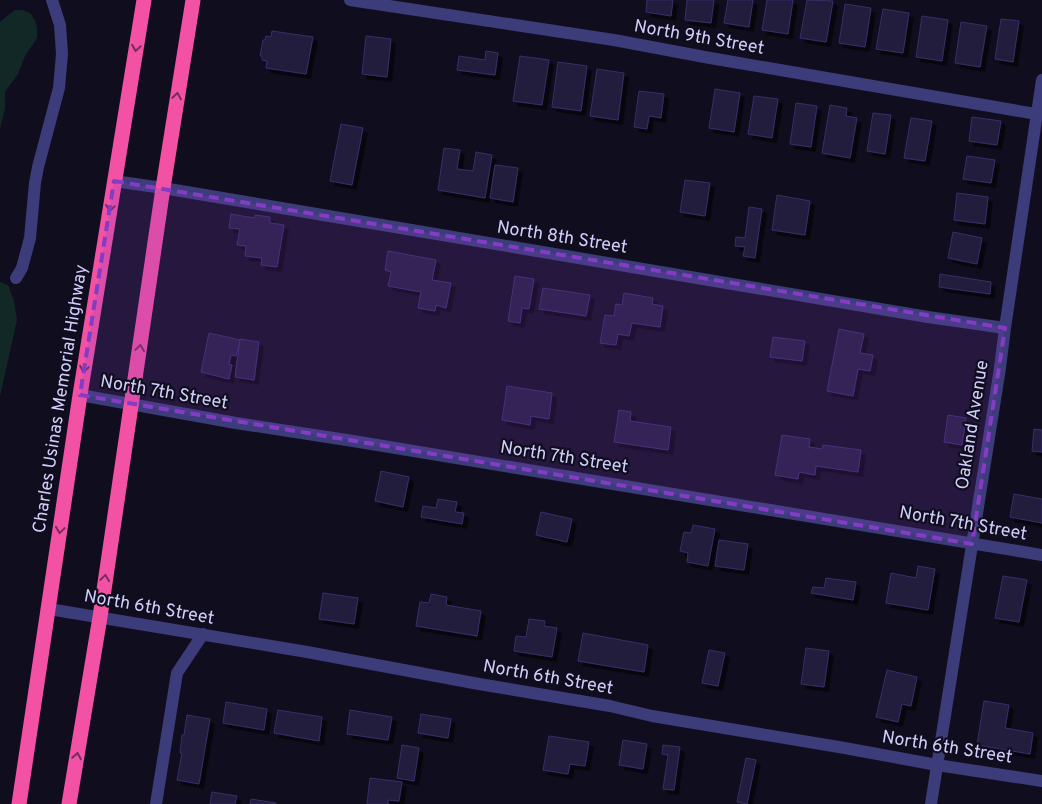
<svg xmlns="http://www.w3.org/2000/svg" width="1042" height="804" font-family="Overpass,sans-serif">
	<defs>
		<filter id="shadow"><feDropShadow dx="4.5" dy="4.5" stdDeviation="0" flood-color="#0009"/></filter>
	</defs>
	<rect width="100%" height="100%" fill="#100e1e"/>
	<path fill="#112826" d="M 15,10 L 22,10 L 30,13 L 35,20 L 37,28 L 37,38 L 25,56 L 18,74 L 5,92 L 5,109 L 0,129 L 0,22 Z
		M 0,282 L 8,285 L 14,301 L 17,320 L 0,396 Z"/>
	<path fill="#211b3e" stroke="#382f68" filter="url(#shadow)" d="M 647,0 L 673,0 L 671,16 L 646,12 Z
		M 687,0 L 714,0 L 711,23 L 685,20 Z
		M 728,0 L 753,0 L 749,27 L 724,23 Z
		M 767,0 L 793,0 L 788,34 L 762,30 Z
		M 807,0 L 833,1 L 826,42 L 800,38 Z
		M 845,4 L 871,8 L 865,47 L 839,43 Z
		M 883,9 L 909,13 L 903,53 L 876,49 Z
		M 922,16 L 948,20 L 942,61 L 916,57 Z
		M 1001,19 L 1019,21 L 1013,62 L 995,59 Z
		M 961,22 L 987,26 L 980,67 L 955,63 Z
		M 272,31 L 313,37 L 306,74 L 266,68 L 267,61 L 262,60 L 262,56 L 260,56 L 263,40 L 265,40 L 266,36 L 271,37 Z
		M 366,36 L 391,39 L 387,77 L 362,74 Z
		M 486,51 L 498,53 L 495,75 L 457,70 L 459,56 L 485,60 Z
		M 520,56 L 549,60 L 542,105 L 513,101 Z
		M 558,62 L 587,66 L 581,111 L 552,107 Z
		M 597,69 L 624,73 L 618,120 L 590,116 Z
		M 715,89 L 740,93 L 734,132 L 709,128 Z
		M 639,91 L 664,94 L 661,118 L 649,116 L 647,129 L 634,127 Z
		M 754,96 L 778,99 L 772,138 L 748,134 Z
		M 796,103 L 817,106 L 811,147 L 790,144 Z
		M 830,105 L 847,108 L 846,116 L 857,118 L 850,158 L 822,153 Z
		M 873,113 L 891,115 L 885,154 L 867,151 Z
		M 972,117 L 1001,121 L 997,145 L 969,141 Z
		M 911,118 L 932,121 L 925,161 L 904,158 Z
		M 341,124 L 363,128 L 352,185 L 330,181 Z
		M 444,148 L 460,150 L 457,169 L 473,171 L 476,152 L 492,155 L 485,198 L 438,190 Z
		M 967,156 L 995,160 L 991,183 L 963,179 Z
		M 495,165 L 518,168 L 513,202 L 490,198 Z
		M 685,180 L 710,183 L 705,216 L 680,212 Z
		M 957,193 L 988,197 L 985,224 L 954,220 Z
		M 777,195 L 810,201 L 805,235 L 772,230 Z
		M 749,207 L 762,209 L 755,258 L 743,256 L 745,247 L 735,246 L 736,237 L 745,238 Z
		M 231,214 L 254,218 L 255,215 L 270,217 L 270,223 L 284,225 L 277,267 L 261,265 L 262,258 L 245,256 L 246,246 L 237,245 L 240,229 L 229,228 Z
		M 953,232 L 982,238 L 977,264 L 948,258 Z
		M 388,251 L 436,260 L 432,280 L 451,283 L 446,308 L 436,305 L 435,311 L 418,308 L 421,292 L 388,286 L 391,272 L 385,270 Z
		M 940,274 L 991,282 L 990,294 L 939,287 Z
		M 515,276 L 534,279 L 529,309 L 522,308 L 520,323 L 508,321 Z
		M 543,288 L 590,295 L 586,316 L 539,309 Z
		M 624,293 L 653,298 L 652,304 L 663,306 L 660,327 L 632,323 L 629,336 L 618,334 L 616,345 L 600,343 L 605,315 L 614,316 L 616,304 L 622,305 Z
		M 839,329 L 864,334 L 860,353 L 873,355 L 870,371 L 858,369 L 853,396 L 827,391 Z
		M 209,333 L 240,340 L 236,356 L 231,355 L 229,364 L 232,365 L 229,379 L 201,372 Z
		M 773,337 L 805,341 L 802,361 L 770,357 Z
		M 240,339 L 259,342 L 254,380 L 235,377 Z
		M 507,386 L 552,393 L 549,419 L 531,416 L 530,425 L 502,420 Z
		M 619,410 L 631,412 L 630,421 L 671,427 L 668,450 L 614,442 Z
		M 948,415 L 966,418 L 962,445 L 944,442 Z
		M 1034,429 L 1042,430 L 1042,452 L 1032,451 Z
		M 782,435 L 810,439 L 809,447 L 822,449 L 823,445 L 861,450 L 858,472 L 816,466 L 815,475 L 799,472 L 798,479 L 775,475 Z
		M 381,471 L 409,477 L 403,507 L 375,501 Z
		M 1014,494 L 1042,499 L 1042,523 L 1010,517 Z
		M 438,499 L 457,502 L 455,512 L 464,513 L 462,524 L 421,517 L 423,506 L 436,508 Z
		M 541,512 L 572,519 L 567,542 L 536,535 Z
		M 693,525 L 715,529 L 708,566 L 687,562 L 688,553 L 680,551 L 684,532 L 691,533 Z
		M 719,540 L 748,544 L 744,570 L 715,566 Z
		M 918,566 L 935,569 L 928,610 L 886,603 L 891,573 L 916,578 Z
		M 1003,576 L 1027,580 L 1019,622 L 995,618 Z
		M 826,578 L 856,582 L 853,600 L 811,593 L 813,587 L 824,588 Z
		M 323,593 L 358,598 L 354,624 L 319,619 Z
		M 431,594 L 447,597 L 446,605 L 481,611 L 477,636 L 416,626 L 420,602 L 429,603 Z
		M 529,619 L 545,621 L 544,626 L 557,628 L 552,657 L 514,651 L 516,636 L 526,637 Z
		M 583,633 L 648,645 L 644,672 L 578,661 Z
		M 806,648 L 829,651 L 824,687 L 801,684 Z
		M 709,650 L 725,653 L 718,686 L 702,683 Z
		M 887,670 L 917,677 L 911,706 L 902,704 L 898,722 L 876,717 Z
		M 984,701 L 1009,705 L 1005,728 L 1033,733 L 1030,754 L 977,745 Z
		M 226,702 L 267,709 L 264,730 L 223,723 Z
		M 278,710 L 322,717 L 319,741 L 274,733 Z
		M 350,710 L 392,717 L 388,740 L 347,734 Z
		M 421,714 L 451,719 L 448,738 L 418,733 Z
		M 187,715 L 210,719 L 199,784 L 177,780 L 182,753 L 180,753 L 182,735 L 184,735 Z
		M 549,736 L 589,742 L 585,766 L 570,764 L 568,774 L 543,770 Z
		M 623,740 L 647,744 L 643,769 L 619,765 Z
		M 402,745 L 419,748 L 414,781 L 397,778 Z
		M 663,745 L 680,747 L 674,790 L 663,789 L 668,755 L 662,754 Z
		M 746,758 L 756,760 L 747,804 L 737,802 Z
		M 370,778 L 402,782 L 399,801 L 388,800 L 388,804 L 367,804 Z
		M 212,792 L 237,796 L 235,804 L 210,804 Z
		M 251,799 L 276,803 L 276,804 L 250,804 Z"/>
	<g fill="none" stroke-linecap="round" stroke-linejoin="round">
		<path stroke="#3c3c7a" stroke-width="12" d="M 350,0 L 614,40 L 710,58 L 1042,115
			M 114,181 L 163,188 L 928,317 L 1005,328
			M 16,278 L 22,268 L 30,238 L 35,183 L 38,167 L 59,88 L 62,54 L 60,25 L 52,0
			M 80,395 L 236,423 L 353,441 L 1042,555
			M 49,609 L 307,652 L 479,684 L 610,706 L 652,716 L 839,747 L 937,765 L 1042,781
			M 156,804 L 177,673 L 203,634
			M 931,804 L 1000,368 L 1005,328 L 1042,80"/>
		<path stroke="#f352a4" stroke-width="15" d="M 19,804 L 80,395 L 144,0
			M 69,804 L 100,617 L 163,188 L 193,0"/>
	</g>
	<defs><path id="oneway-chevron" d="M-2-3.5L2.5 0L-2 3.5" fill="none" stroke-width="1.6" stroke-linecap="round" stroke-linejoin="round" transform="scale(1.25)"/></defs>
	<g stroke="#762d5a">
		<use href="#oneway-chevron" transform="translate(136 48) rotate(99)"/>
		<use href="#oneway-chevron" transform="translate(177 96) rotate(-81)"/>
		<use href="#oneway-chevron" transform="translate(110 208) rotate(99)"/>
		<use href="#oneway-chevron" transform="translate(140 348) rotate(-82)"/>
		<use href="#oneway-chevron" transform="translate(84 369) rotate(99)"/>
		<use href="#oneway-chevron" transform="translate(60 530) rotate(98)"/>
		<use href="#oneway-chevron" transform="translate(105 578) rotate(-82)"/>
		<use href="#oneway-chevron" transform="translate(77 756) rotate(-81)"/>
	</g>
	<path fill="#843cc5" fill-opacity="0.2" stroke="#843cc5" stroke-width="4" stroke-dasharray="10 6" stroke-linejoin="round" d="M 114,181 L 1005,328 L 972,544 L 80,395 Z"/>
	<g text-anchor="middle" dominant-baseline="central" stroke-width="4.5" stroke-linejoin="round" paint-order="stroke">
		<g font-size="18" fill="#d2cefc" stroke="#100e1e">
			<text transform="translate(699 38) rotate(10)">North 9th Street</text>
			<text transform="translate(562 238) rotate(9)">North 8th Street</text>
			<text transform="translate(164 393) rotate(10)">North 7th Street</text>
			<text transform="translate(61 399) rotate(-81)">Charles Usinas Memorial Highway</text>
			<text transform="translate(973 425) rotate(-81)">Oakland Avenue</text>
			<text transform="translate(564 458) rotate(9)">North 7th Street</text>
			<text transform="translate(963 524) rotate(10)">North 7th Street</text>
			<text transform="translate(149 608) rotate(10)">North 6th Street</text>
			<text transform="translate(548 678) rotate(10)">North 6th Street</text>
			<text transform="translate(947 748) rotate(9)">North 6th Street</text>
		</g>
	</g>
</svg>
